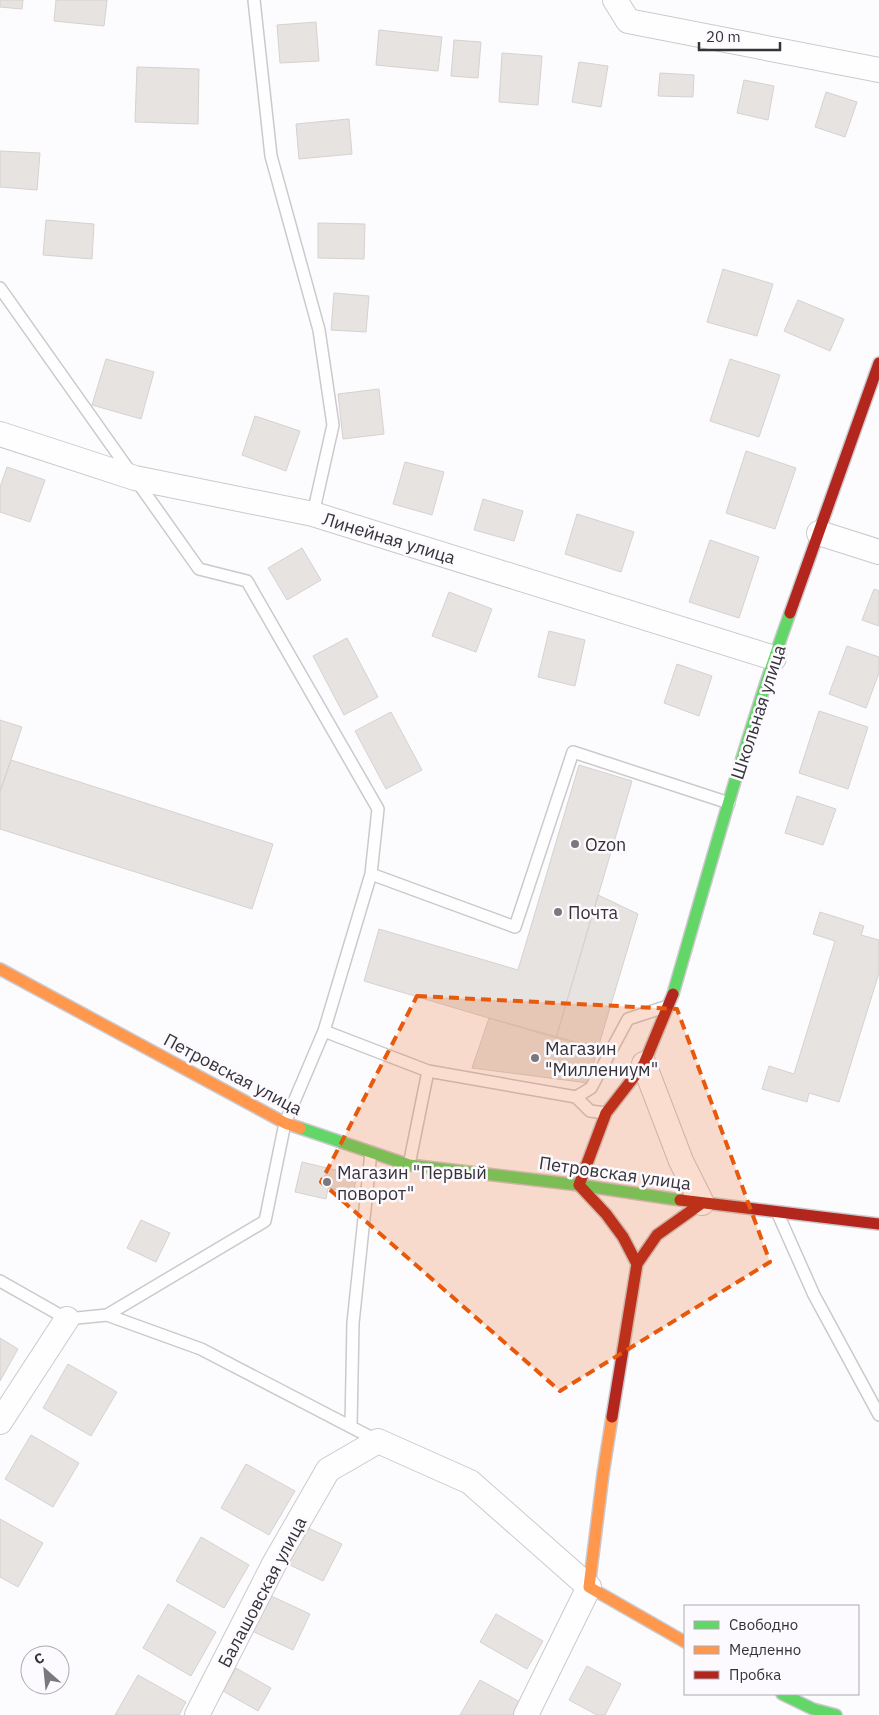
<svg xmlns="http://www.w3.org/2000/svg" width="879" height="1715" font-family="'IBM Plex Sans',sans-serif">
	<rect width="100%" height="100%" fill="#fcfbfd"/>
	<path fill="#e6e3e1" stroke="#d5d2d0" d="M 0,0 L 23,0 L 22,9 L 0,7 Z
		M 56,0 L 107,0 L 104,26 L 54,21 Z
		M 316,22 L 319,61 L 280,63 L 277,25 Z
		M 379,30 L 442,37 L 438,71 L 376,65 Z
		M 454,40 L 481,42 L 478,78 L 451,76 Z
		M 502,53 L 542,56 L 538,105 L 499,102 Z
		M 579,62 L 608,66 L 601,107 L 572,102 Z
		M 137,67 L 199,69 L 198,124 L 135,122 Z
		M 660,73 L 694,75 L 693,97 L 658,96 Z
		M 744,80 L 774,86 L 768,120 L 737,113 Z
		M 826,92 L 857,102 L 845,137 L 815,127 Z
		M 349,119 L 352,154 L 299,159 L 296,124 Z
		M 0,151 L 40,153 L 37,190 L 0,187 Z
		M 46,220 L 94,224 L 92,259 L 43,255 Z
		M 318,223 L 365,224 L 364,259 L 318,258 Z
		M 723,269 L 773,284 L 757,336 L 707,322 Z
		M 334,293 L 369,296 L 366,332 L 331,330 Z
		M 798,300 L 844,319 L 830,351 L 784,331 Z
		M 106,359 L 154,372 L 141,419 L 92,405 Z
		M 730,359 L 780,375 L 759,437 L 710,421 Z
		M 379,389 L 384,434 L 343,439 L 338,394 Z
		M 255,416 L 300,431 L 286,471 L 242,455 Z
		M 746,451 L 796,468 L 775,529 L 726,513 Z
		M 405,462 L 444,472 L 432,515 L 393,504 Z
		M 7,467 L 45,480 L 30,522 L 0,512 L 0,487 Z
		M 483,499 L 523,511 L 514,541 L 474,530 Z
		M 577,514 L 634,532 L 621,572 L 565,554 Z
		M 710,540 L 759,557 L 739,618 L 689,602 Z
		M 302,548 L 321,580 L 287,600 L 268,568 Z
		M 874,589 L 879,591 L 879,626 L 862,620 Z
		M 449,592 L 492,609 L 476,652 L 432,636 Z
		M 549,631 L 585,640 L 575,686 L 538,677 Z
		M 347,638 L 378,697 L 344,715 L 313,656 Z
		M 847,646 L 879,657 L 879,673 L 866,708 L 829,694 Z
		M 677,664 L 712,676 L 699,716 L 664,703 Z
		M 819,711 L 868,727 L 848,789 L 799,773 Z
		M 391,712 L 422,770 L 386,789 L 355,731 Z
		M 0,720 L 22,727 L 0,792 Z
		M 11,760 L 273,844 L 252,909 L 0,829 L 0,792 Z
		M 579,765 L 632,781 L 556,1038 L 364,981 L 379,929 L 518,970 Z
		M 797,796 L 836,809 L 823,845 L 785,833 Z
		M 598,895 L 638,914 L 598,1048 L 556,1038 Z
		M 820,912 L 864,926 L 861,935 L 879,940 L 879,973 L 839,1102 L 809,1093 L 807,1102 L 762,1089 L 769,1066 L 794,1074 L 835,941 L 813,934 Z
		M 489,1018 L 598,1048 L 588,1083 L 472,1068 Z
		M 302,1162 L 357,1175 L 353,1194 L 328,1188 L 326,1199 L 295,1192 Z
		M 141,1220 L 170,1233 L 156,1262 L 127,1248 Z
		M 0,1338 L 18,1349 L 0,1381 Z
		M 68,1364 L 117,1392 L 91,1436 L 43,1408 Z
		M 31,1435 L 79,1463 L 53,1507 L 5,1479 Z
		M 246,1464 L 295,1491 L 269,1535 L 221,1508 Z
		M 0,1519 L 43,1543 L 18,1587 L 0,1577 Z
		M 306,1527 L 342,1544 L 323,1581 L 288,1564 Z
		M 201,1537 L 249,1565 L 224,1608 L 176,1581 Z
		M 269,1595 L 310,1614 L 293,1650 L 252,1631 Z
		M 168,1604 L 216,1632 L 191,1676 L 143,1648 Z
		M 496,1614 L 543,1641 L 527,1669 L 480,1642 Z
		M 587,1666 L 621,1684 L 605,1715 L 597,1715 L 569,1700 Z
		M 236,1668 L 271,1688 L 258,1711 L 223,1691 Z
		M 138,1675 L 186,1702 L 179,1715 L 115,1715 Z
		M 480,1680 L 529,1707 L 524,1715 L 460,1715 Z"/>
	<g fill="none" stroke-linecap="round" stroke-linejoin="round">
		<defs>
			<path id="lane" d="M 254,0 L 271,156 L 319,330 L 333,425 L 313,514
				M 0,288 L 199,569 L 247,581 L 378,809 L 371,874 L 324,1031 L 285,1123 L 265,1221 L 107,1315
				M 371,874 L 515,927 L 573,752 L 729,803
				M 324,1031 L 428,1071 L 576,1097 L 591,1088 L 628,1019 L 665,1007
				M 576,1097 L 590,1111 L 606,1113
				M 409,1165 L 428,1071
				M 778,1214 L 814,1295 L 879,1415
				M 0,1281 L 67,1319 L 107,1315 L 201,1349 L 378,1441
				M 351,1426 L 353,1323 L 371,1152"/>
			<path id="street" d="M 615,0 L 628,21 L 879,70
				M 0,434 L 135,478 L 313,514 L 774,658
				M 819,533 L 879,552
				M 644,1064 L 681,1161 L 702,1203
				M 0,1422 L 67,1319
				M 197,1715 L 274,1564 L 328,1470 L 378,1441 L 470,1482 L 589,1587 L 526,1715"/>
			<path id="fast" d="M 673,994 C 710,867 745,738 790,613
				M 300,1128 L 409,1165 L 579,1185 L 680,1200
				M 782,1694 L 813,1709 L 836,1715"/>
			<path id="slow" d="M 0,969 L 285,1123 L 300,1128
				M 612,1417 L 603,1474 L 589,1587 L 685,1642"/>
			<path id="jam" d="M 790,613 L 879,363
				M 680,1200 L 879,1224
				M 637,1264 L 623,1237 L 606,1214 L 579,1185 L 606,1113 L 644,1064 L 673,994
				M 612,1417 L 637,1264 L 657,1235 L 702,1203"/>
		</defs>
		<use href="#lane" stroke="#cbc9cd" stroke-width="14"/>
		<use href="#street" stroke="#cbc9cd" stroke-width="26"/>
		<use href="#fast" stroke="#cbc9cd" stroke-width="14"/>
		<use href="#slow" stroke="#cbc9cd" stroke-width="14"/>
		<use href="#jam" stroke="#cbc9cd" stroke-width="14"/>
		<use href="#lane" stroke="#fffeff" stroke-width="11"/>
		<use href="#street" stroke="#fffeff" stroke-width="24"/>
		<use href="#fast" stroke="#63d668" stroke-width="11"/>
		<use href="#slow" stroke="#ff974d" stroke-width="11"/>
		<use href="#jam" stroke="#b3261e" stroke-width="11"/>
	</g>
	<path fill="#e8590c" fill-opacity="0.2" stroke="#e8590c" stroke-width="4" stroke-dasharray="10 6" stroke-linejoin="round" d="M 417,996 L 677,1009 L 770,1262 L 560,1391 L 321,1182 Z"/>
	<g fill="#7b787d" stroke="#fcfafe" stroke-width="2">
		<circle cx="575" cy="844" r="5"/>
		<circle cx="558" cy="912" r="5"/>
		<circle cx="535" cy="1058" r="5"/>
		<circle cx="327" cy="1182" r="5"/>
	</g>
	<g text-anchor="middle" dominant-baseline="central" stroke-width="5" stroke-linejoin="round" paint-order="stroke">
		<g font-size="18" fill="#353238" stroke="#fcfafe">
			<text transform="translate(389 538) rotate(17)">Линейная улица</text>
			<text transform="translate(758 712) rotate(-72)">Школьная улица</text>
			<text transform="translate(233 1074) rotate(28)">Петровская улица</text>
			<text transform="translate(615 1173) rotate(8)">Петровская улица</text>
			<text transform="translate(262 1592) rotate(-62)">Балашовская улица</text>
		</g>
		<g font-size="18" fill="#353238" stroke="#fcfafe" text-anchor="start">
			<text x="585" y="844">Ozon</text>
			<text x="568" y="912">Почта</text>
			<text x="545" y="1048">Магазин<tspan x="545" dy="21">"Миллениум"</tspan></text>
			<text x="337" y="1172">Магазин "Первый<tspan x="337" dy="21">поворот"</tspan></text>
		</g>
	</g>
	<rect x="684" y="1605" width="175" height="90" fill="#fcfafe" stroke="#acaaaf"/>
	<rect x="694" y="1621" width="25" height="8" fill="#63d668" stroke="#acaaaf"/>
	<text x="729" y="1630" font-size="15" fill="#353238">Свободно</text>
	<rect x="694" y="1646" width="25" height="8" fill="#ff974d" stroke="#acaaaf"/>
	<text x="729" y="1655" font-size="15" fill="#353238">Медленно</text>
	<rect x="694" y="1671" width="25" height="8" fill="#b3261e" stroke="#acaaaf"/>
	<text x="729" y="1680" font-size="15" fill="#353238">Пробка</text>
	<g transform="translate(45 1670) rotate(333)"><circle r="24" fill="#fcfafe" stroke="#acaaaf"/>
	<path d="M0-4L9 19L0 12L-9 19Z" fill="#7b787d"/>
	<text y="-8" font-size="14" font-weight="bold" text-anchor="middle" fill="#353238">С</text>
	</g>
	<path d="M699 42v8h81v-8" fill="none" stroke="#353238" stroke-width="2.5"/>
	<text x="706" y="42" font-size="15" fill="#353238" stroke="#fcfafe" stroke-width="4" paint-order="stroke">20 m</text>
</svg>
